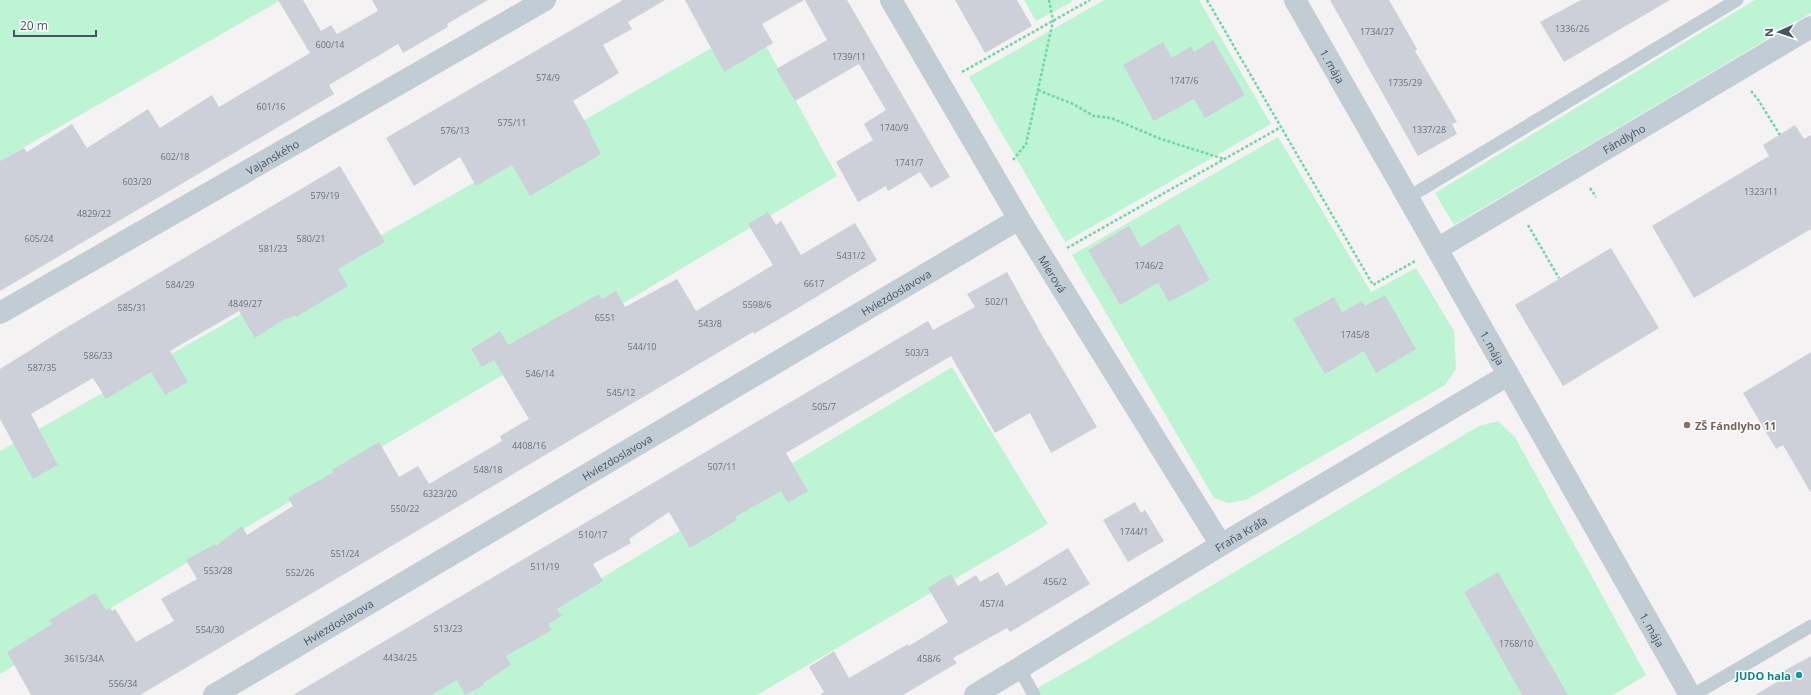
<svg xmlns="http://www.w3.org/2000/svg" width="1811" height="695" font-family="'Open Sans',sans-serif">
	<rect width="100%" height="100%" fill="#f4f2f2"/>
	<path fill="#bdf5d4" d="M 0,0 L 281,0 L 0,161 Z
		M 1024,0 L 1071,0 L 1072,2 L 1036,21 Z
		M 1104,0 L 1199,0 L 1271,124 L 1065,242 L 969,77 Z
		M 1755,0 L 1811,0 L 1811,13 L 1454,225 L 1435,193 Z
		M 754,24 L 837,176 L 0,674 L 0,451 Z
		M 1278,137 L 1371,292 L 1416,268 L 1454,331 L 1456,369 L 1445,385 L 1246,500 L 1228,503 L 1214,498 L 1072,255 Z
		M 952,367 L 1048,524 L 757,695 L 407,695 Z
		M 1498,421 L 1515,437 L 1646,675 L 1613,695 L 1567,695 L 1498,573 L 1464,592 L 1523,695 L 1025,695 L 1090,658 L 1479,426 Z"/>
	<path fill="#cdd0d8" d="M 278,0 L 303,0 L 321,31 L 331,25 L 337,34 L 378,11 L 372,0 L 488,0 L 447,24 L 448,27 L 403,53 L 398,44 L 329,85 L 334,94 L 0,291 L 0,161 L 24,148 L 27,152 L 72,124 L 87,148 L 148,109 L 160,128 L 212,95 L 219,107 L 310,53 Z
		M 623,0 L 665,0 L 628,22 L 632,29 L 603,45 L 619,73 L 573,101 L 591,132 L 590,133 L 601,154 L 530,196 L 512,165 L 476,186 L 460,157 L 414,186 L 386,138 Z
		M 685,0 L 804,0 L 762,24 L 773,43 L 724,72 Z
		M 805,0 L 847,0 L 950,177 L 931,188 L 920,172 L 888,191 L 886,186 L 858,202 L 836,162 L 873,140 L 864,124 L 886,110 L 859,64 L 795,101 L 776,69 L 827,40 Z
		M 955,0 L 1017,0 L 1032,26 L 985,53 Z
		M 1330,0 L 1389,0 L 1417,49 L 1415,51 L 1457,122 L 1452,124 L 1457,134 L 1418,156 Z
		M 1581,0 L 1670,0 L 1564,62 L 1540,22 Z
		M 1213,40 L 1245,95 L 1205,118 L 1194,99 L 1154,121 L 1123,65 L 1163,42 L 1172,58 L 1191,46 L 1194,52 Z
		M 1795,125 L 1804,139 L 1811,135 L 1811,229 L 1694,298 L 1652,226 L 1769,156 L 1763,145 Z
		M 340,166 L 385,242 L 338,269 L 348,286 L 296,317 L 295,315 L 287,319 L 286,318 L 255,338 L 239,311 L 170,351 L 188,382 L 165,395 L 151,372 L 106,399 L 93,378 L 31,414 L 58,465 L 33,479 L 0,419 L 0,369 L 64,329 Z
		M 768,212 L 776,225 L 781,221 L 801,255 L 855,223 L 877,260 L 798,308 L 754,334 L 753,332 L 140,695 L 31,695 L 7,652 L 52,624 L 49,620 L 95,593 L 106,610 L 110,608 L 112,611 L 115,609 L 136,642 L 174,621 L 161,599 L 197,579 L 186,560 L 215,544 L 216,546 L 242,526 L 247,535 L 293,506 L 288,498 L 334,472 L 332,470 L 379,442 L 399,477 L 418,466 L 429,484 L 502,441 L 500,436 L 529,419 L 494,360 L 482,367 L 471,349 L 500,331 L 508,345 L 599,294 L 602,299 L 616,291 L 625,307 L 677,279 L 696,311 L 773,265 L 748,224 Z
		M 1179,224 L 1210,280 L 1169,302 L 1158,283 L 1120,305 L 1088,250 L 1129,226 L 1141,247 Z
		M 1611,248 L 1659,328 L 1563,386 L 1515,305 Z
		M 1007,272 L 1048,346 L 1049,346 L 1097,427 L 1051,453 L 1030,413 L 995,433 L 951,356 L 786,453 L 808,491 L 788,503 L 781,491 L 735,517 L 737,520 L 690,548 L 669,512 L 629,539 L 631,543 L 593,564 L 603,581 L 557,609 L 562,616 L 548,624 L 552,630 L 506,656 L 511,665 L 483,683 L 484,685 L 465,695 L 457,680 L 431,695 L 293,695 L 928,321 L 933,330 L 975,307 L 967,294 Z
		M 1385,295 L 1416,349 L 1376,373 L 1364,351 L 1325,374 L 1293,319 L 1334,297 L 1342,312 L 1362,301 L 1365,306 Z
		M 1811,352 L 1811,493 L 1783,445 L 1776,449 L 1743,393 Z
		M 1135,502 L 1141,513 L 1145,510 L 1164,541 L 1128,562 L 1103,520 Z
		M 1068,548 L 1090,584 L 1010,632 L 1007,628 L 953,658 L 957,663 L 903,695 L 820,695 L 824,692 L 809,667 L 834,651 L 849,678 L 908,644 L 909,646 L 948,622 L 928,588 L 940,580 L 951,574 L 958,586 L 976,575 L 980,582 L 998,572 L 1006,586 Z
		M 1498,572 L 1568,695 L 1522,695 L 1464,592 Z
		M 1811,656 L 1811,695 L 1755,695 L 1787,676 L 1782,672 Z"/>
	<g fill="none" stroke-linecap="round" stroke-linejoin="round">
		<path stroke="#70d7a8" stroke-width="2.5" stroke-dasharray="3 2" stroke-linecap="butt" d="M 1207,0 L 1373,285 L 1415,261
			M 962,72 L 1090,0
			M 1038,90 L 1073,104 L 1094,116 L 1111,118 L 1161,139 L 1224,159
			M 1751,91 L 1759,101 L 1780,135
			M 1013,160 L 1026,144 L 1053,21 L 1049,0
			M 1590,188 L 1596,197
			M 1528,225 L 1559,278
			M 1067,248 L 1281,127"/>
		<path stroke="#c1ccd5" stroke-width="13" d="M 1409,197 L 1737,0
			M 1019,668 L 1034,695
			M 1693,695 L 1811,626"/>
		<g stroke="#c1ccd5" stroke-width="22">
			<path id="s1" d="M 891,0 L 1019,219 L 1221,545"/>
			<path id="s2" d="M 1295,0 C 1428,231 1558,464 1690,695"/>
			<path id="s3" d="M 1437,249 L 1811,27"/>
			<path id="s4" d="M 0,313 L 545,0"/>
			<path id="s5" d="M 214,695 L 1019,219"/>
			<path id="s6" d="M 975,695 L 1221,545 L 1508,375"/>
		</g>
	</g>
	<circle fill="#8d6e63" stroke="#fff" stroke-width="1.5" cx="1687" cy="425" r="4"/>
	<circle fill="#0f9aa8" stroke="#fff" stroke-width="1.5" cx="1799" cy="675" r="4"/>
	<g text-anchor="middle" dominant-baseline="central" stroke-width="3" stroke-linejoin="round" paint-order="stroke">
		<g font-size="9" fill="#687380">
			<text x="1572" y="28">1336/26</text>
			<text x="1377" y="31">1734/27</text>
			<text x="330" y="44">600/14</text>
			<text x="849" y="56">1739/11</text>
			<text x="548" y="77">574/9</text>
			<text x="1184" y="80">1747/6</text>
			<text x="1405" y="82">1735/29</text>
			<text x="271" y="106">601/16</text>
			<text x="512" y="122">575/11</text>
			<text x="894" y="127">1740/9</text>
			<text x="1429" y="129">1337/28</text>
			<text x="455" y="130">576/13</text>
			<text x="175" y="156">602/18</text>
			<text x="909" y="162">1741/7</text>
			<text x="137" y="181">603/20</text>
			<text x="1761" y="191">1323/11</text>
			<text x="325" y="195">579/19</text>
			<text x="94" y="213">4829/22</text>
			<text x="39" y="238">605/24</text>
			<text x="311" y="238">580/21</text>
			<text x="273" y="248">581/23</text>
			<text x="851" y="255">5431/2</text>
			<text x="1149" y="265">1746/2</text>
			<text x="814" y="283">6617</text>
			<text x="180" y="284">584/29</text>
			<text x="997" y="301">502/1</text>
			<text x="245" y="303">4849/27</text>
			<text x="757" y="304">5598/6</text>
			<text x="132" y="307">585/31</text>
			<text x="605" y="317">6551</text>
			<text x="710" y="323">543/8</text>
			<text x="1355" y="334">1745/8</text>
			<text x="642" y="346">544/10</text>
			<text x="917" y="352">503/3</text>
			<text x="98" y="355">586/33</text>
			<text x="42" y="367">587/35</text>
			<text x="540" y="373">546/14</text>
			<text x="621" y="392">545/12</text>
			<text x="824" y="406">505/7</text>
			<text x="529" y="445">4408/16</text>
			<text x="722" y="466">507/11</text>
			<text x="488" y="469">548/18</text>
			<text x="440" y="493">6323/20</text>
			<text x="405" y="508">550/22</text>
			<text x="1134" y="531">1744/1</text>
			<text x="593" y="534">510/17</text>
			<text x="345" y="553">551/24</text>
			<text x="545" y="566">511/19</text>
			<text x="218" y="570">553/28</text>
			<text x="300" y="572">552/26</text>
			<text x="1055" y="581">456/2</text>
			<text x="992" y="603">457/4</text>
			<text x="448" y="628">513/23</text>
			<text x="210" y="629">554/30</text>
			<text x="1516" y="643">1768/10</text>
			<text x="400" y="657">4434/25</text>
			<text x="84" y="658">3615/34A</text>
			<text x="929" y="658">458/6</text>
			<text x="123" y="683">556/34</text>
		</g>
		<g font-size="11" fill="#475462" stroke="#fff">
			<text stroke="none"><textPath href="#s2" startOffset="76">1. mája</textPath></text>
			<text stroke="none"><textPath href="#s3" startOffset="217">Fándlyho</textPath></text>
			<text stroke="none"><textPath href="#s4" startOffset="314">Vajanského</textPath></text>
			<text stroke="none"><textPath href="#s1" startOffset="318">Mierová</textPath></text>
			<text stroke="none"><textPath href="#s5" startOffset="792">Hviezdoslavova</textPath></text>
			<text stroke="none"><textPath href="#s2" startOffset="400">1. mája</textPath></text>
			<text stroke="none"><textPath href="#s5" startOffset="468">Hviezdoslavova</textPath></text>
			<text stroke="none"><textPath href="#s6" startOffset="311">Fraňa Kráľa</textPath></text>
			<text stroke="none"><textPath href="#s5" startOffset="144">Hviezdoslavova</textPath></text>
			<text stroke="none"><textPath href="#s2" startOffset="724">1. mája</textPath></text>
		</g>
		<g font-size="11" font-weight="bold" fill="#785e54" stroke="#fff" text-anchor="start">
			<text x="1695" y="425">ZŠ Fándlyho 11</text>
		</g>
		<g font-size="11" font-weight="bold" fill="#0d838f" stroke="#fff" text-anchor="end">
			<text x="1791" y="675">JUDO hala</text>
		</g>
	</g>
	<g transform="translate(1779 32) rotate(267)" stroke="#ffffff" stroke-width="3" paint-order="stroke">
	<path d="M0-3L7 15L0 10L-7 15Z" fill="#475462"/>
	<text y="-6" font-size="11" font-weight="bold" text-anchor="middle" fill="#475462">N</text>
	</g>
	<path d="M14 30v6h82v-6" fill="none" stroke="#475462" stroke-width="2"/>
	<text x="20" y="30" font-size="12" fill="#475462" stroke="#ffffff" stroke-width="3" paint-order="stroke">20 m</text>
</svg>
